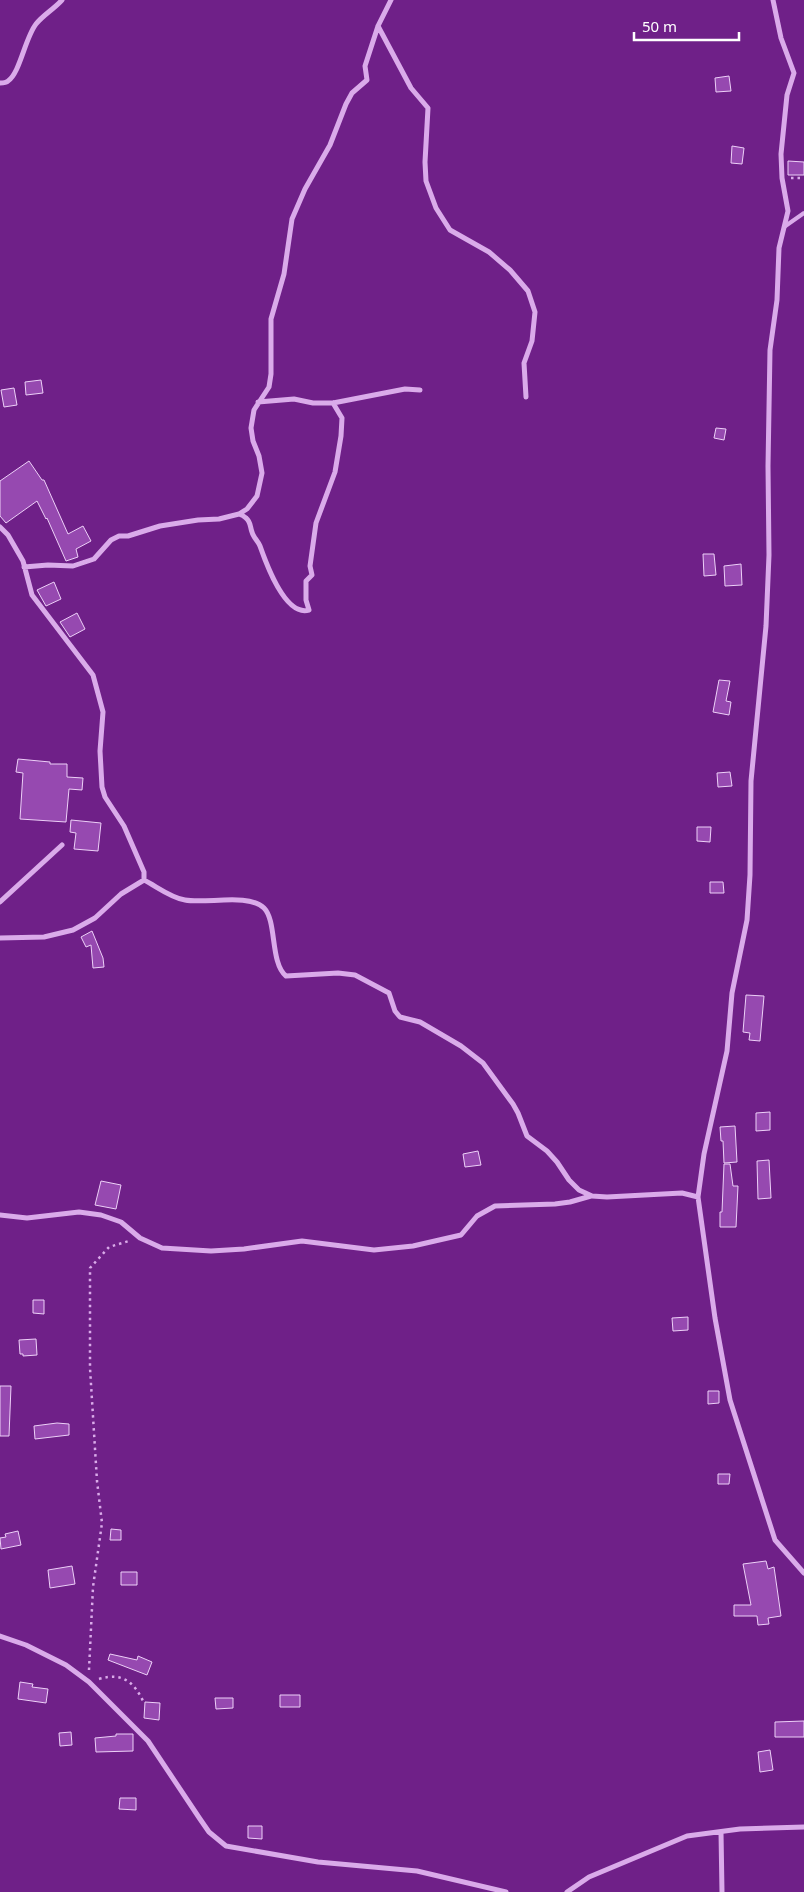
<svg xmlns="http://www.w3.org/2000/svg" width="804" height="1892" font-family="'Noto Sans',sans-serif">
	<rect width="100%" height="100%" fill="#6f2088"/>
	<path fill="#9649b0" stroke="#edd0f8" d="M 729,76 L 731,91 L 716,92 L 715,78 Z
		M 732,146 L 744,148 L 742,164 L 731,163 Z
		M 788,161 L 804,162 L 804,175 L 788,175 Z
		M 41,380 L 43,393 L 26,395 L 25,382 Z
		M 14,388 L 17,405 L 4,407 L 1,390 Z
		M 716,428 L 726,429 L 724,440 L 714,438 Z
		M 29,461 L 42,480 L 44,480 L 68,534 L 83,526 L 91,541 L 76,549 L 78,557 L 66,561 L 47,518 L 46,519 L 37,501 L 6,523 L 0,516 L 0,481 Z
		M 703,554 L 714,554 L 716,575 L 704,576 Z
		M 741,564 L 742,585 L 725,586 L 724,566 Z
		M 54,582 L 61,599 L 46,606 L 37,590 Z
		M 77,613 L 85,629 L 70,637 L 60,622 Z
		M 719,680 L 730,681 L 726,701 L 731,702 L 729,715 L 713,712 Z
		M 18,759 L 50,762 L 50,764 L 67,764 L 67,777 L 83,778 L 82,790 L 69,789 L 66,822 L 20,819 L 23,773 L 16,772 Z
		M 730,772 L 732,786 L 718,787 L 717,773 Z
		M 71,820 L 101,823 L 98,851 L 74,849 L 76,833 L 70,832 Z
		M 697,827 L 711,827 L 710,842 L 697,841 Z
		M 710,882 L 723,882 L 724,893 L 710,893 Z
		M 92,931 L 103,958 L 104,967 L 93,968 L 91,945 L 86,947 L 81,937 Z
		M 746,995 L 764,996 L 760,1041 L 749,1040 L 750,1033 L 743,1032 Z
		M 770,1112 L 770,1130 L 756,1131 L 756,1113 Z
		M 735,1126 L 737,1162 L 724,1163 L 723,1141 L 721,1141 L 720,1127 Z
		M 478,1151 L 481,1165 L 465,1167 L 463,1154 Z
		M 769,1160 L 771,1198 L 758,1199 L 757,1161 Z
		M 724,1164 L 730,1164 L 733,1186 L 738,1186 L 736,1227 L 720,1227 L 720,1212 L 722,1212 Z
		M 101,1181 L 121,1185 L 116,1209 L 95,1205 Z
		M 33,1300 L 44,1300 L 44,1314 L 33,1313 Z
		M 688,1317 L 688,1330 L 673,1331 L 672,1318 Z
		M 36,1339 L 37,1355 L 23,1356 L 23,1354 L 20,1354 L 19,1340 Z
		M 0,1386 L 11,1386 L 9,1436 L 0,1436 Z
		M 708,1391 L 719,1391 L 719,1403 L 708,1404 Z
		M 57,1423 L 69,1424 L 69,1435 L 35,1439 L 34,1426 Z
		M 718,1474 L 730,1474 L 729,1484 L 718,1484 Z
		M 111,1529 L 121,1530 L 121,1540 L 110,1540 Z
		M 18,1531 L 21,1545 L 1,1549 L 0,1538 L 6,1537 L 5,1534 Z
		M 766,1561 L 768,1569 L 774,1567 L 781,1616 L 768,1618 L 769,1624 L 758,1625 L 757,1616 L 734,1616 L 734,1605 L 751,1605 L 743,1564 Z
		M 72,1566 L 75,1584 L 50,1588 L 48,1570 Z
		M 121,1572 L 137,1572 L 137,1585 L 121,1585 Z
		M 110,1654 L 137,1660 L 138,1656 L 152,1662 L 147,1675 L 108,1660 Z
		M 20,1682 L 33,1684 L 32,1687 L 48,1689 L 46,1703 L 18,1699 Z
		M 280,1695 L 300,1695 L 300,1707 L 280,1707 Z
		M 215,1698 L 233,1698 L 233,1708 L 216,1709 Z
		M 145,1702 L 160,1703 L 159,1720 L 144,1718 Z
		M 804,1721 L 804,1737 L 775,1737 L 775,1722 Z
		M 71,1732 L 72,1745 L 60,1746 L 59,1733 Z
		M 116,1734 L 133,1734 L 133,1751 L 96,1752 L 95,1738 L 116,1736 Z
		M 770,1750 L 773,1770 L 760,1772 L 758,1752 Z
		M 120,1798 L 136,1798 L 136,1810 L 119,1809 Z
		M 248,1826 L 262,1826 L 262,1839 L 248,1838 Z"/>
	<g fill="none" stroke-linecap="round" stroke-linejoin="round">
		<path stroke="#daabea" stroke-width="2.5" stroke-dasharray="2.5 4" stroke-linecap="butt" d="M 791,178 L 804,178
			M 89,1670 L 93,1587 L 102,1523 L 97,1481 L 90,1368 L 90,1268 L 109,1247 L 129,1241
			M 99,1679 C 123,1672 134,1682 144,1703"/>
		<path stroke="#daabea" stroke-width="4" d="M 784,227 L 804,213"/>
		<path stroke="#daabea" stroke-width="5" d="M 773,0 L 781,38 L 794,73 L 787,95 L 781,154 L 782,178 L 788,211 L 779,248 L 777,300 L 770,350 L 768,466 L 769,555 L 766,626 L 751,781 L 750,875 L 747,920 L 732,993 L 727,1051 L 704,1154 L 698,1197 L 715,1318 L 730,1400 L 775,1540 L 804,1573
			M 378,26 L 411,88 L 428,108 L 425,162 L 426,181 L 436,208 L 450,230 L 489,252 L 510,270 L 528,291 L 535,312 L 532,341 L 524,363 L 526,397
			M 0,83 C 3,83 6,83 8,81 C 20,73 25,38 36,24 C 43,15 54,9 62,0
			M 258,402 L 294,399 L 313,403 L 333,403 L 405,389 L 420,390
			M 239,514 C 242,515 244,516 246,518 C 251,522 250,527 252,532 C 253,537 258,541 260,546 C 266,563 285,617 309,610 L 306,600 L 306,581 L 312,575 L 310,566 L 316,523 L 335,472 L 341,436 L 342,418 L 333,403
			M 0,527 L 8,535 L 23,561 L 32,595 L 93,675 L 103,712 L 100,751 L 102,787 L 105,797 L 124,826 L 144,872 L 144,880 L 121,894 L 95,918 L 73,930 L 44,937 L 0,938
			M 24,567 L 48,565 L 73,566 L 94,559 L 111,540 L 119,536 L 128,536 L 160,526 L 198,520 L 219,519 L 239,514 L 247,509 L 257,496 L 262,473 L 259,456 L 253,441 L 251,428 L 254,410 L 269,387 L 271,374 L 271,319 L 284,274 L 292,219 L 305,189 L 330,145 L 346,104 L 352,93 L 367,80 L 365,66 L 378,26 L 391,0
			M 144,880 C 156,886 171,898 185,900 C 206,904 249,893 264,908 C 277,921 270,963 286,976 L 338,973 L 355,975 L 389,993 L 395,1011 L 400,1017 L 420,1022 L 461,1046 L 483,1063 L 513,1104 L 518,1113 L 527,1136 L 547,1151 L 557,1162 L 569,1180 L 579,1190 L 592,1196 L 607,1197 L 682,1193 L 698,1197
			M 0,902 L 62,845
			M 0,1215 L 27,1218 L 79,1212 L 101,1215 L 121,1222 L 140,1238 L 162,1248 L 211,1251 L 244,1249 L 302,1241 L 374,1250 L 413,1246 L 461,1235 L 477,1216 L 495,1206 L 555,1204 L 570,1202 L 591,1196
			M 0,1636 L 26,1645 L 66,1665 L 89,1682 L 148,1741 L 200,1819 L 209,1832 L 226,1846 L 318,1862 L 417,1871 L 506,1892
			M 721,1832 L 722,1892
			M 567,1892 L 589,1877 L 687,1836 L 740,1829 L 804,1827"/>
	</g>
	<path d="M634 32v8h105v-8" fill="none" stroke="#ffffff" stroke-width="2.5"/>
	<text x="642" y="32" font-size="15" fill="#ffffff" stroke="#6f2088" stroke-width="4" paint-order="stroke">50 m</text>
</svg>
